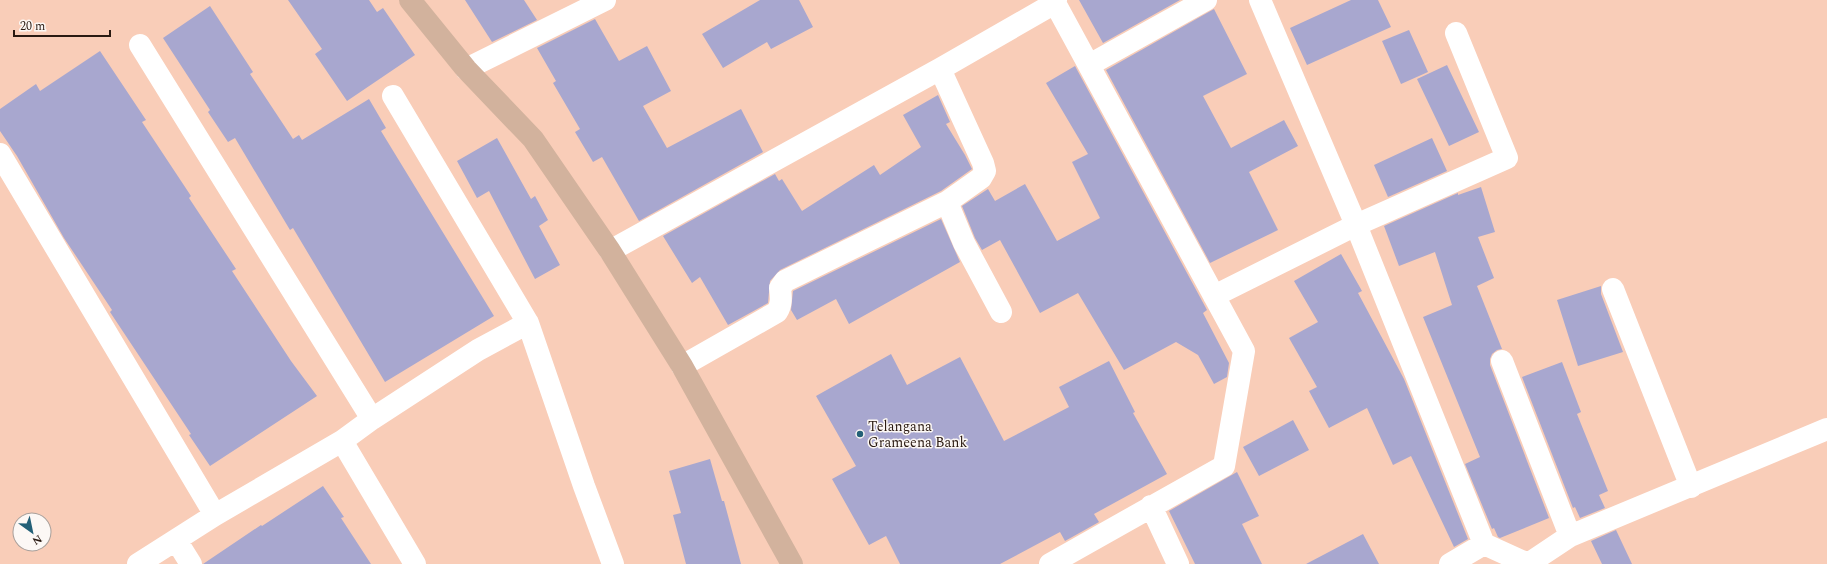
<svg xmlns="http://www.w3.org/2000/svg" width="1827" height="564" font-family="Spectral,serif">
	<rect width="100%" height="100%" fill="#f9cdb8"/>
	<path fill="#a8a7cf" d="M 288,0 L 369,0 L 377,12 L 383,8 L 415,55 L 347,101 L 315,54 L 322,49 Z
		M 465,0 L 524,0 L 537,20 L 492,42 Z
		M 760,0 L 799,0 L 813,27 L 771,49 L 767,42 L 723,68 L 702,34 Z
		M 1079,0 L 1180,0 L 1103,43 Z
		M 1351,0 L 1378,0 L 1391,27 L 1307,65 L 1290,28 Z
		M 210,6 L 253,72 L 250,74 L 293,139 L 299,135 L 302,140 L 369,99 L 386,128 L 381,131 L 494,316 L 385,382 L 293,228 L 290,230 L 235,138 L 228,142 L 208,112 L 210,110 L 163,38 Z
		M 1214,9 L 1247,74 L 1203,96 L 1231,148 L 1284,120 L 1298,146 L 1249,172 L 1278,230 L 1210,263 L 1106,70 Z
		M 595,19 L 619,61 L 647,46 L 671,91 L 643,106 L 667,148 L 741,109 L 763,152 L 639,221 L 602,157 L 593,162 L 575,132 L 580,129 L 553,83 L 556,81 L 537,48 Z
		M 1409,30 L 1428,72 L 1401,84 L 1382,41 Z
		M 100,51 L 146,120 L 142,122 L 191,196 L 189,198 L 236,269 L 232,271 L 291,361 L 317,396 L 210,466 L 189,435 L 191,434 L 110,312 L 112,310 L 64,238 L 17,156 L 0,131 L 0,109 L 36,84 L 40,91 Z
		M 1447,65 L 1479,132 L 1449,146 L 1417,79 Z
		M 1075,66 L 1207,310 L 1203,313 L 1229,363 L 1227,377 L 1214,384 L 1198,355 L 1176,342 L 1124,370 L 1078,293 L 1040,313 L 1000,240 L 982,250 L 975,238 L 962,206 L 988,189 L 995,201 L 1025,184 L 1057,241 L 1100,218 L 1072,162 L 1088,154 L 1046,83 Z
		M 938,95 L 950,122 L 946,124 L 965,155 L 972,169 L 941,191 L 780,270 L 770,281 L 768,303 L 728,325 L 700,277 L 692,283 L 663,236 L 775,174 L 779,181 L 782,179 L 802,211 L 874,165 L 880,175 L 921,147 L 903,115 Z
		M 497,138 L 531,199 L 535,196 L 548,220 L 539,226 L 560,265 L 535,279 L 489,191 L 477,198 L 457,161 Z
		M 1432,138 L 1447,171 L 1388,197 L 1374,165 Z
		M 1481,187 L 1495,232 L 1478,237 L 1494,278 L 1477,286 L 1502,349 L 1497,350 L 1492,354 L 1490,359 L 1490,365 L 1549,518 L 1500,538 L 1498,537 L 1494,528 L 1492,529 L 1465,464 L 1480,457 L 1423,317 L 1452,305 L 1435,252 L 1399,266 L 1384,226 L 1458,193 L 1458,195 Z
		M 941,219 L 960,262 L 849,324 L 836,299 L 797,320 L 791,310 L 793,291 Z
		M 1341,254 L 1362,291 L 1358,293 L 1404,379 L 1468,539 L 1454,547 L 1411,456 L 1393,465 L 1367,408 L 1329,428 L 1309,391 L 1317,387 L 1289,338 L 1318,322 L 1294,281 Z
		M 1601,286 L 1601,294 L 1623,352 L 1578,366 L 1557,300 Z
		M 891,354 L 907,385 L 960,357 L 1004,441 L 1069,407 L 1059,387 L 1109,361 L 1135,412 L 1133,413 L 1167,474 L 1094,514 L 1099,522 L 1065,541 L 1060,532 L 1000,564 L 900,564 L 886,536 L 869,545 L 832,479 L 856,466 L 816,396 Z
		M 1562,362 L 1581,412 L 1577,414 L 1608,491 L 1599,495 L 1605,508 L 1580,518 L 1575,507 L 1573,508 L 1522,377 Z
		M 1293,420 L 1309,450 L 1259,476 L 1243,447 Z
		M 710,459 L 722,501 L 724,501 L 741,564 L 686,564 L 673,515 L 681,513 L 669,471 Z
		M 1237,472 L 1259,516 L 1242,524 L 1262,564 L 1195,564 L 1169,511 Z
		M 323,486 L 344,517 L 341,518 L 371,564 L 203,564 L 261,525 L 262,526 Z
		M 1616,530 L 1632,564 L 1602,564 L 1591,541 Z
		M 1363,534 L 1379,564 L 1306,564 Z"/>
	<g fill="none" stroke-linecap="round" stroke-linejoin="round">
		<path stroke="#fff" stroke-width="22" d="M 1260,0 L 1356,225 L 1484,544
			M 140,45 L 372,419
			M 1089,65 L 1206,0
			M 466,69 L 605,0
			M 0,154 L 215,515
			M 947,202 L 964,243 L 1001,312
			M 610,251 L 940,69 L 1055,3
			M 1613,289 L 1691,487
			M 1214,296 L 1356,225 L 1507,158 L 1456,33
			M 528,323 L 584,486 L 613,564
			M 1502,361 L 1570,536
			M 682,366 L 777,312 C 782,304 781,297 780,288 L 785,281 L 947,202 L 981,178 L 985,171 L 983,163 L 940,69
			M 342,441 L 415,564
			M 1151,506 L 1178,564
			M 176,540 L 191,564
			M 138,564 L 215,515 L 342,441 L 372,419 L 478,350 L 528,323 L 393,96
			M 1050,564 L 1224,466 L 1244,351 L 1055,3 L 1056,0
			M 1450,564 L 1484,544 L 1528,564 L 1570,536 L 1827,429"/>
		<path stroke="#d2b29d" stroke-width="22" d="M 410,0 L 466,69 L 533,139 L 610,251 L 682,366 L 792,564"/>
	</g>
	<circle fill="#236077" stroke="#fcf8f5" stroke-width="1.5" cx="860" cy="434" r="4"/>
	<g text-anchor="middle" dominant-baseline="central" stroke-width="3" stroke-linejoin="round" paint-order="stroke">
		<g font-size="14" fill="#2a1a12" stroke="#fcf8f5" text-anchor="start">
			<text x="868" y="426">Telangana<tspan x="868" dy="16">Grameena Bank</tspan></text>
		</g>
	</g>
	<g transform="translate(32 532) rotate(147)"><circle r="19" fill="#fcf8f5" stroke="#a89f9a"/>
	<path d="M0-3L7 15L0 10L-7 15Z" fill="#236077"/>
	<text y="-6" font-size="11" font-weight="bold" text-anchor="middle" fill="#2a1a12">N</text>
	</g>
	<path d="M14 30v6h96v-6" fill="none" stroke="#2a1a12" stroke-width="2"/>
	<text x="20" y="30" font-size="12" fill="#2a1a12" stroke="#fcf8f5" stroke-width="3" paint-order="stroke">20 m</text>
</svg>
